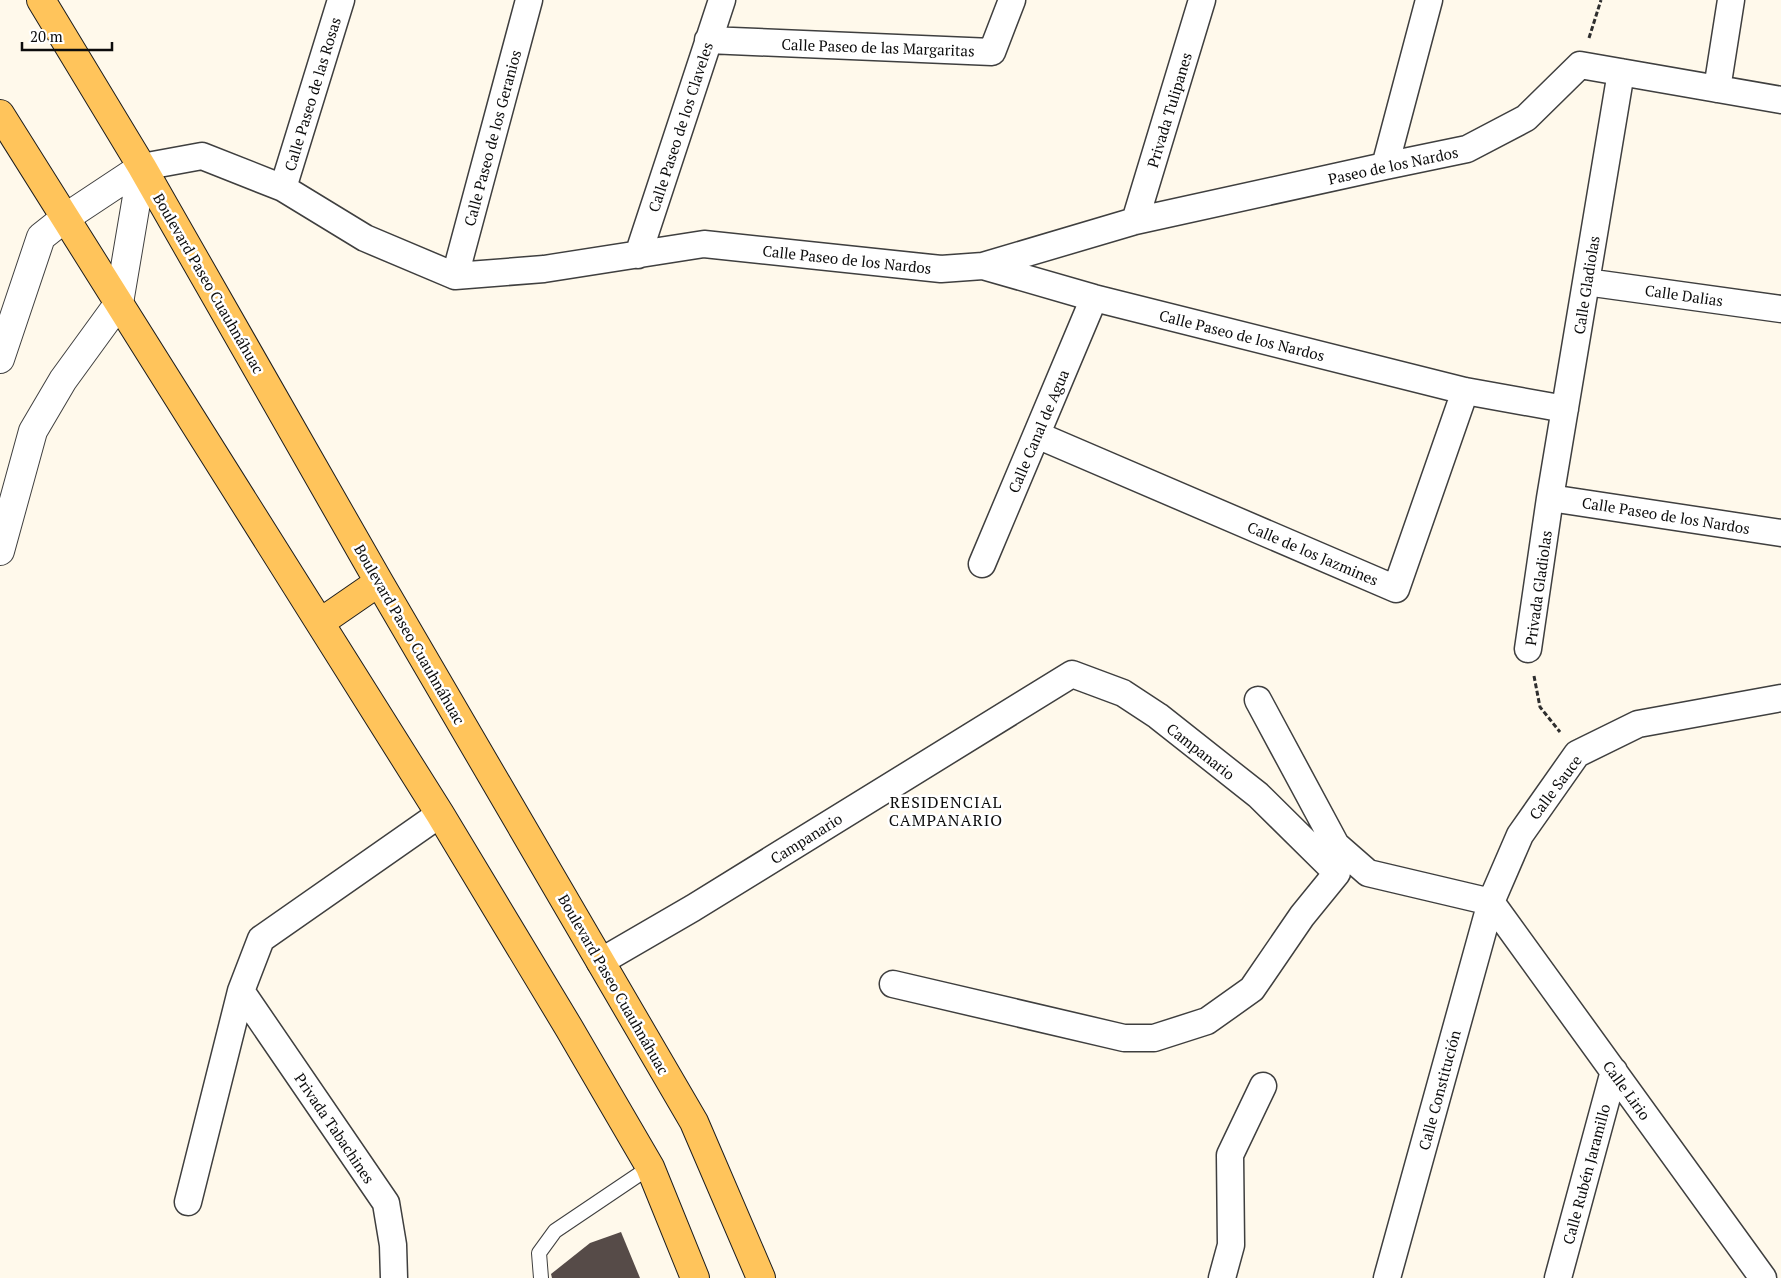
<svg xmlns="http://www.w3.org/2000/svg" width="1781" height="1278" font-family="'PT Serif',serif">
	<rect width="100%" height="100%" fill="#fff9eb"/>
	<path fill="#564b48" d="M 621,1232 L 640,1278 L 552,1278 L 551,1274 L 590,1243 Z"/>
	<g fill="none" stroke-linecap="round" stroke-linejoin="round">
		<defs>
			<path id="service" d="M 541,1278 L 539,1253 L 555,1231 L 650,1167"/>
			<path id="minor" d="M 708,40 L 992,52 L 1012,0
				M 1717,89 L 1731,0
				M 1385,166 L 1429,0
				M 142,167 L 202,156 L 283,188 L 365,238 L 455,276 L 544,269 L 704,244 L 941,269 L 983,266 L 1094,298 L 1465,391 L 1565,409
				M 283,188 L 341,0
				M 1135,221 L 1202,0
				M 638,255 L 722,0
				M 983,266 L 1135,221 L 1385,166 L 1467,149 L 1526,118 L 1580,65 L 1781,100
				M 455,276 L 529,0
				M 1586,282 L 1781,309
				M 1037,435 L 1396,589 L 1465,391
				M 1550,498 L 1781,533
				M 982,564 L 1094,298
				M 1528,649 L 1550,498 L 1621,72
				M 1258,700 L 1336,845 L 1368,873 L 1491,902
				M 1491,902 L 1763,1278
				M 600,962 L 693,908 L 1072,674 L 1123,693 L 1158,716 L 1258,795 L 1337,873 L 1302,916 L 1252,989 L 1207,1021 L 1154,1038 L 1124,1038 L 893,984
				M 241,991 L 386,1203 L 393,1245 L 394,1278
				M 188,1202 L 241,991 L 261,939 L 440,814
				M 1222,1278 L 1231,1245 L 1230,1155 L 1263,1086
				M 1387,1278 L 1491,902 L 1520,835 L 1577,754 L 1638,724 L 1781,698
				M 1558,1278 L 1614,1071"/>
			<path id="tertiary" d="M 0,359 L 41,237 L 65,218 L 142,167
				M 0,551 L 33,431 L 63,380 L 119,303 L 142,167"/>
			<path id="primary" d="M 41,0 L 142,167 L 379,582 L 694,1122 L 761,1278
				M 0,114 L 440,814 L 569,1028 L 650,1167 L 695,1278
				M 321,622 L 379,582"/>
		</defs>
		<use href="#service" stroke="#3f3f3f" stroke-width="16"/>
		<use href="#minor" stroke="#3f3f3f" stroke-width="29"/>
		<use href="#tertiary" stroke="#3f3f3f" stroke-width="30"/>
		<use href="#primary" stroke="#1d1d1d" stroke-width="30"/>
		<path stroke="#2e2e2e" stroke-width="3" stroke-dasharray="5 2.5" stroke-linecap="butt" d="M 1589,38 L 1601,0
			M 1534,676 L 1540,707 L 1560,732"/>
		<use href="#service" stroke="#fff" stroke-width="14"/>
		<use href="#minor" stroke="#fff" stroke-width="26"/>
		<use href="#tertiary" stroke="#fff" stroke-width="28"/>
		<use href="#primary" stroke="#ffc45b" stroke-width="28"/>
	</g>
	<g text-anchor="middle" dominant-baseline="central" stroke-width="5" stroke-linejoin="round" paint-order="stroke">
		<g font-size="15" fill="#0c0c0c" stroke="#fff">
			<text transform="translate(878 47) rotate(2)">Calle Paseo de las Margaritas</text>
			<text transform="translate(312 94) rotate(-73)">Calle Paseo de las Rosas</text>
			<text transform="translate(1169 110) rotate(-73)">Privada Tulipanes</text>
			<text transform="translate(680 127) rotate(-72)">Calle Paseo de los Claveles</text>
			<text transform="translate(492 138) rotate(-75)">Calle Paseo de los Geranios</text>
			<text transform="translate(1393 165) rotate(-12)">Paseo de los Nardos</text>
			<text transform="translate(847 259) rotate(6)">Calle Paseo de los Nardos</text>
			<text transform="translate(209 283) rotate(60)">Boulevard Paseo Cuauhnáhuac</text>
			<text transform="translate(1586 285) rotate(-81)">Calle Gladiolas</text>
			<text transform="translate(1684 295) rotate(8)">Calle Dalias</text>
			<text transform="translate(1242 335) rotate(14)">Calle Paseo de los Nardos</text>
			<text transform="translate(1038 431) rotate(-67)">Calle Canal de Agua</text>
			<text transform="translate(1666 515) rotate(9)">Calle Paseo de los Nardos</text>
			<text transform="translate(1313 553) rotate(23)">Calle de los Jazmines</text>
			<text transform="translate(1538 588) rotate(-82)">Privada Gladiolas</text>
			<text transform="translate(410 634) rotate(60)">Boulevard Paseo Cuauhnáhuac</text>
			<text transform="translate(1201 751) rotate(38)">Campanario</text>
			<text transform="translate(1555 787) rotate(-53)">Calle Sauce</text>
			<text transform="translate(806 838) rotate(-32)">Campanario</text>
			<text transform="translate(614 984) rotate(60)">Boulevard Paseo Cuauhnáhuac</text>
			<text transform="translate(1439 1090) rotate(-75)">Calle Constitución</text>
			<text transform="translate(1627 1090) rotate(54)">Calle Lirio</text>
			<text transform="translate(335 1128) rotate(56)">Privada Tabachines</text>
			<text transform="translate(1586 1174) rotate(-75)">Calle Rubén Jaramillo</text>
		</g>
		<g font-size="16" letter-spacing="1" fill="#0c0c0c" stroke="#fff">
			<text x="946" y="802">RESIDENCIAL<tspan x="946" dy="18">CAMPANARIO</tspan></text>
		</g>
	</g>
	<path d="M22 42v8h90v-8" fill="none" stroke="#0c0c0c" stroke-width="2.5"/>
	<text x="30" y="42" font-size="15" fill="#0c0c0c" stroke="#ffffff" stroke-width="4" paint-order="stroke">20 m</text>
</svg>
